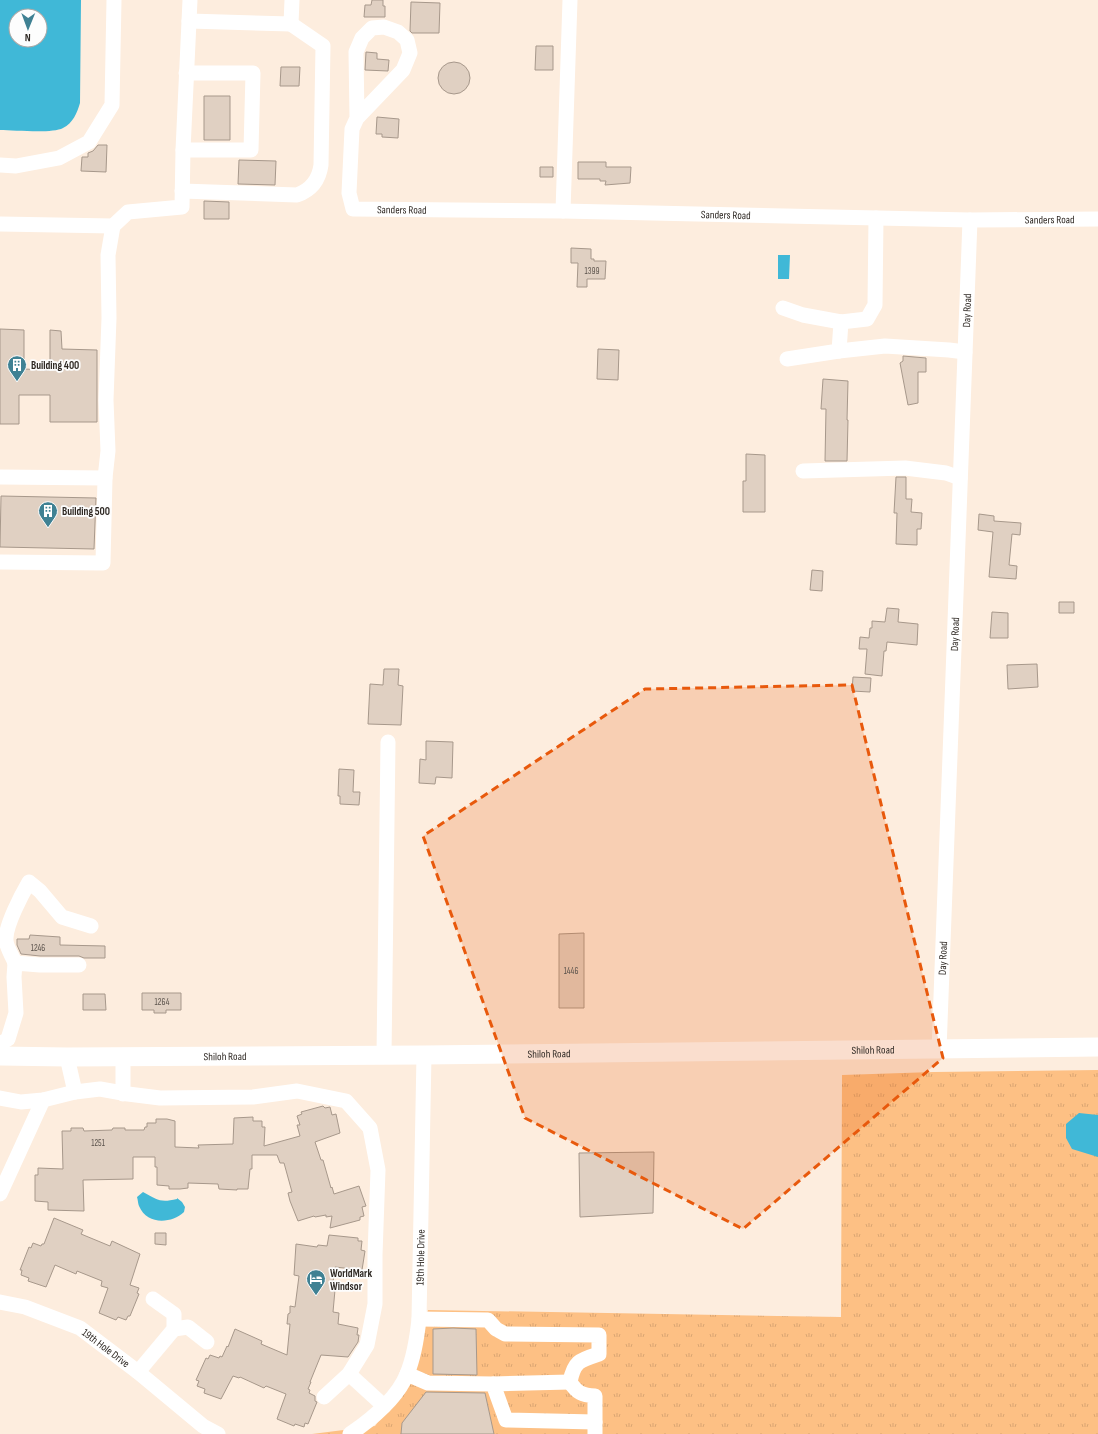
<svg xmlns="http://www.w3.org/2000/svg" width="1098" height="1434" font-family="'Sofia Sans Condensed',sans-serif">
	<defs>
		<pattern id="grass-tufts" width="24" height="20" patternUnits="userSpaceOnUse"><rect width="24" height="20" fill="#fdc084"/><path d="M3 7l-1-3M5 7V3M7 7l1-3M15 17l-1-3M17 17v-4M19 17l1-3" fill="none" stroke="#d9a572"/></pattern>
	</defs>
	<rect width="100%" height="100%" fill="#fdedde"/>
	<path fill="url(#grass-tufts)" d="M 1098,1070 L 1098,1434 L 312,1434 L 375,1426 L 412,1376 L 428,1310 L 841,1317 L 842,1075 L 933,1072 Z"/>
	<path fill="#40b8d7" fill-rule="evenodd" d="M 0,0 L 81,0 L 80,103 C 77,113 73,123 63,128 C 52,134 14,130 0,130 ZM 16,16 L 40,16 L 40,40 L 16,40 Z
		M 778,255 L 790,255 L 789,279 L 778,279 Z
		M 1079,1113 L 1098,1115 L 1098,1157 L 1072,1149 L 1066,1138 L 1066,1124 Z
		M 143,1192 C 158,1200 160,1203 177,1199 L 177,1198 L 182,1202 L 185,1207 L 184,1212 C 171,1224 147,1225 139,1206 C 138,1204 138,1200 137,1197 Z"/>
	<path fill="#e0d0c2" stroke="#a7988b" d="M 372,0 L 383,0 L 383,6 L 385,6 L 385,17 L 364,17 L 365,5 L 371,5 Z
		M 411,2 L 440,3 L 439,33 L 412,33 L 410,31 Z
		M 536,46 L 553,46 L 553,70 L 535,70 Z
		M 366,52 L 377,53 L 377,59 L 389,60 L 388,71 L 365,70 Z
		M438 78a16 16 0 1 1 32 0a16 16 0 1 1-32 0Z
		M 281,67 L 300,67 L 299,86 L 280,86 Z
		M 204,96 L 230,96 L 230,140 L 204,140 Z
		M 377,117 L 399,119 L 398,138 L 382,137 L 382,134 L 376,134 Z
		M 98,145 L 107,145 L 106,172 L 81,171 L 82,157 L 88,157 L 88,153 L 93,151 Z
		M 239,160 L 276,161 L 275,185 L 238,184 Z
		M 578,162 L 606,162 L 606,167 L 631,167 L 630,183 L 605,185 L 606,181 L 600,181 L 600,179 L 578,179 Z
		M 540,167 L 553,167 L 553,177 L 540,177 Z
		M 204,201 L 229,202 L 229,219 L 204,219 Z
		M 571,248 L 591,249 L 591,259 L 594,259 L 594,261 L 606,261 L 605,279 L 587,279 L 587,287 L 577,287 L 578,263 L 571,263 Z
		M 0,329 L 24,330 L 24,369 L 50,370 L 50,330 L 61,331 L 62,349 L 97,350 L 97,422 L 50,422 L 50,395 L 19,395 L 19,424 L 0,424 Z
		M 598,349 L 619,350 L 618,380 L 597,379 Z
		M 903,356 L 926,358 L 926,372 L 918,372 L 918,403 L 908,405 L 900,363 L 903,361 Z
		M 823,379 L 848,381 L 847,420 L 848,420 L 847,461 L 825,461 L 826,409 L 821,409 Z
		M 746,454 L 765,455 L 765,512 L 743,512 L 743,481 L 746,481 Z
		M 896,477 L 906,477 L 906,499 L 912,499 L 911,512 L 922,513 L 921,529 L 917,529 L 917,545 L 896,544 L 897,513 L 894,513 Z
		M 1,496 L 96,498 L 94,549 L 0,547 Z
		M 979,514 L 994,516 L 994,521 L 1021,523 L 1020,535 L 1012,534 L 1009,565 L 1017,566 L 1016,579 L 989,577 L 993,532 L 978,530 Z
		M 812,570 L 823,571 L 822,591 L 810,590 Z
		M 1059,602 L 1074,602 L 1074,613 L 1059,613 Z
		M 887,608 L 899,609 L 898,622 L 918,624 L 917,645 L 887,642 L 886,651 L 884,651 L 882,676 L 865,674 L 867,649 L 859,649 L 860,637 L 869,638 L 870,628 L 872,628 L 872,621 L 885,622 Z
		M 992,612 L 1008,613 L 1008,638 L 990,638 Z
		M 1037,664 L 1038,687 L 1008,689 L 1007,665 Z
		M 384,669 L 399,669 L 398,685 L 403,686 L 401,725 L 368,724 L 370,684 L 383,685 Z
		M 853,677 L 871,678 L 870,692 L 852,691 Z
		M 426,741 L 453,742 L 452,778 L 436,777 L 435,784 L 419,783 L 420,759 L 426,760 Z
		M 339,769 L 354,770 L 353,792 L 360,792 L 359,805 L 340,804 L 340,796 L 338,796 Z
		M 584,933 L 584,1008 L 559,1008 L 559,934 Z
		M 30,935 L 60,937 L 60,945 L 105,946 L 105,958 L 84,958 L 79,956 L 40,956 L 21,954 L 17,945 L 17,939 L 29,939 Z
		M 142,993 L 181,993 L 181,1010 L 166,1010 L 166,1013 L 154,1013 L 154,1010 L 142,1010 Z
		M 83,994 L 105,994 L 106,1010 L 83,1010 Z
		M 323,1106 L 325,1108 L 330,1107 L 332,1115 L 336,1114 L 340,1133 L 315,1142 L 321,1160 L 323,1160 L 331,1188 L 332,1187 L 334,1194 L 359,1186 L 366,1206 L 362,1207 L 364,1216 L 360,1217 L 360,1220 L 330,1228 L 332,1216 L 326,1217 L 326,1215 L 315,1217 L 314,1216 L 298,1221 L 290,1201 L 288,1193 L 292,1192 L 284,1163 L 280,1163 L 277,1155 L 252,1155 L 252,1169 L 250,1169 L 248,1189 L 237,1189 L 237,1190 L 219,1189 L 218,1184 L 188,1183 L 188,1188 L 180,1189 L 169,1189 L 169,1186 L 157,1185 L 157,1167 L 155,1167 L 155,1157 L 133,1157 L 133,1179 L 83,1180 L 84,1211 L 48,1210 L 48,1202 L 35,1201 L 35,1175 L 38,1175 L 38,1168 L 63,1169 L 62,1131 L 71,1131 L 71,1128 L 83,1128 L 84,1131 L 112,1130 L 113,1128 L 125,1128 L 125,1130 L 144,1130 L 145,1127 L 147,1127 L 147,1123 L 156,1123 L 156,1119 L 167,1119 L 175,1121 L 175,1147 L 199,1148 L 198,1145 L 233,1144 L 234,1118 L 253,1117 L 253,1121 L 262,1121 L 262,1127 L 265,1127 L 264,1146 L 300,1136 L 297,1125 L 300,1125 L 297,1116 L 302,1114 L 301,1112 Z
		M 654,1152 L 653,1213 L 580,1217 L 579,1153 Z
		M 54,1218 L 83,1230 L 81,1234 L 110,1246 L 112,1241 L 140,1254 L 130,1285 L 139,1288 L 137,1293 L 139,1294 L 130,1316 L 128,1316 L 126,1320 L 118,1317 L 116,1320 L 99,1313 L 108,1288 L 101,1286 L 102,1281 L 77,1271 L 76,1274 L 55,1265 L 46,1287 L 28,1281 L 29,1278 L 21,1275 L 22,1270 L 20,1270 L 29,1247 L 31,1248 L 33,1243 L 41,1246 L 42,1244 L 44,1244 Z
		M 155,1233 L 166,1233 L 166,1245 L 155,1244 Z
		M 329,1235 L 358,1238 L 358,1241 L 362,1241 L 361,1250 L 365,1251 L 362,1270 L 335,1267 L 332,1290 L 335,1290 L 333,1312 L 339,1313 L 338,1324 L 358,1328 L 357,1335 L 359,1335 L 358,1342 L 348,1357 L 321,1355 L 310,1382 L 311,1382 L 308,1389 L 310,1390 L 309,1393 L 315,1396 L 315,1401 L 317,1402 L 308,1424 L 305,1423 L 304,1427 L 295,1424 L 294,1426 L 277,1419 L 286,1394 L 266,1386 L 264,1388 L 240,1377 L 239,1378 L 233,1376 L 221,1399 L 204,1393 L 205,1389 L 197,1386 L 199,1381 L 196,1380 L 206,1358 L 208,1359 L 210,1355 L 219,1358 L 220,1356 L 222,1357 L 227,1346 L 228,1347 L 235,1329 L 262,1341 L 261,1344 L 287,1355 L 290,1324 L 287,1324 L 288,1314 L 290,1313 L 290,1306 L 295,1307 L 299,1276 L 294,1275 L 296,1244 L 317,1247 L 318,1245 L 327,1246 Z
		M 453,1328 L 476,1329 L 477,1375 L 433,1374 L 433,1329 Z
		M 426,1392 L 485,1393 L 494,1434 L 401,1434 L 402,1423 Z"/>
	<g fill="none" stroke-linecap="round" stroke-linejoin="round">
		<g stroke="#fff" stroke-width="15">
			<path d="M 189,21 L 291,24 L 292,0"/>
			<path id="s1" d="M 357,118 L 356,52 L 362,38 L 372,28 L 384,27 L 398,32 L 407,40 L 410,53 L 403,70 L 357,118 L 352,129 L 349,193 L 353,209 L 563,211 L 970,220 L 1098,219"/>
			<path d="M 183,150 L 190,0"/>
			<path d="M 0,165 L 16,166 L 59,158 L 89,142 L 112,105 L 114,0"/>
			<path d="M 182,191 L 297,195 C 311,190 319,180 321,165 L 323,46 L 291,24"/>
			<path d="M 563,211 L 570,0"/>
			<path d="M 0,224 L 113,226 L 128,212 L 182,207 L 183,150 L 251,150 L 253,73 L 186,73"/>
			<path d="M 783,308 L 803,315 L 841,322 L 867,319 L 875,305 L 876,218"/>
			<path d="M 839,351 L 885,346 L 949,350 L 965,352"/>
			<path d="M 787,359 L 839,351 L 841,322"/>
			<path d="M 803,471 L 905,468 L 946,473 L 960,478"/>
			<path d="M 0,477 L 105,478 L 103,563 L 0,562"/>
			<path d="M 105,478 L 108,451 L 106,400 L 109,318 L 108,255 L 113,226"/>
			<path d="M 15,963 C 13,957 6,947 6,940 C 5,926 22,894 29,882 L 40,891 L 62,917 L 91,926"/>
			<path d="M 0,1044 L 8,1039 L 16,1013 L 14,977 L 15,963 L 40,965 L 79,965"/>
			<path id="s2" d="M 939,1050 L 970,220"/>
			<path d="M 384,1055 L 388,742"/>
			<path d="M 123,1056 L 123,1094"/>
			<path d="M 67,1057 L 75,1092"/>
			<path d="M 0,1098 L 21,1102 L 43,1100 L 75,1092 L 100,1089 L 128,1094 L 160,1098 L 253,1097 L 297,1091 L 346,1101 L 370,1128 L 378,1170 L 375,1255 L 375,1304 L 367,1345 L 349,1374 L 324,1397"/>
			<path d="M 0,1194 L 43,1100"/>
			<path id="s3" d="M 0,1302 L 25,1307 L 80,1328 L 138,1372 L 203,1426 L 218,1434"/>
			<path d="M 419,1319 L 488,1320 L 496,1329 L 505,1334 L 599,1335 L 599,1354 C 580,1360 574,1361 570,1382 C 577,1393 582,1395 595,1396 L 595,1434"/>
			<path d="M 174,1329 L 188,1327 L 207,1342"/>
			<path d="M 138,1372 L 174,1329 L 174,1314 L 153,1299"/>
			<path d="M 349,1374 L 384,1406"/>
			<path d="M 407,1374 L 428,1383 L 493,1384 L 506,1420 L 595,1422"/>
			<path d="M 493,1384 L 570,1382"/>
			<path id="s4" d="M 350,1434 C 372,1419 397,1399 407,1374 C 414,1357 417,1338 419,1319 L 424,1055"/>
		</g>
		<path stroke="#fff" stroke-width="19" id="s5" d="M 0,1056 L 67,1057 L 424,1055 L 1098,1047"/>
	</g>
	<path fill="#e8590c" fill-opacity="0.2" stroke="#e8590c" stroke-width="3" stroke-dasharray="8 5" stroke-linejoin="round" d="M 852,685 L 943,1058 L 743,1229 L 525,1118 L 423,836 L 645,689 Z"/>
	<defs>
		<symbol id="building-pin" viewBox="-11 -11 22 30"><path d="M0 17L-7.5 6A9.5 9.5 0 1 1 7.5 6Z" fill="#3f8193" stroke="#fdfdfd"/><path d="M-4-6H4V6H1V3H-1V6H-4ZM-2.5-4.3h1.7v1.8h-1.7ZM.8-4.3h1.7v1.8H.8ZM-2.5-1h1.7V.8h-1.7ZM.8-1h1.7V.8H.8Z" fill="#fff"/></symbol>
		<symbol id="hotel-pin" viewBox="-11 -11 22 30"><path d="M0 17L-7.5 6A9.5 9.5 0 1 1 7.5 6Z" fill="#3f8193" stroke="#fdfdfd"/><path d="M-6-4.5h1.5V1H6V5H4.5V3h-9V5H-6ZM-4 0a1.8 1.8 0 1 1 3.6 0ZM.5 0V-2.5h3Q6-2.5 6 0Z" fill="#fff"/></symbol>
	</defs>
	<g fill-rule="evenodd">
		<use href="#building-pin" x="6" y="354" width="22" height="30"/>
		<use href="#building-pin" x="37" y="500" width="22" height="30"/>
		<use href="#hotel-pin" x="305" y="1268" width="22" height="30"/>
	</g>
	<g text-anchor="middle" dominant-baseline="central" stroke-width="3.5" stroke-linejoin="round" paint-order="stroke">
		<g font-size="9" fill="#5b534c">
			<text x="592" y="271">1399</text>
			<text x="38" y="948">1246</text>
			<text x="571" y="971">1446</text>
			<text x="162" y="1002">1264</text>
			<text x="98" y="1143">1251</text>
		</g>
		<g font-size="11" fill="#2f2924" stroke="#fdfdfd">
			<text stroke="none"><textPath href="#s1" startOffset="374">Sanders Road</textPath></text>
			<text stroke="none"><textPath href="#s1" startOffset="698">Sanders Road</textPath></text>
			<text stroke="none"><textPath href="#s1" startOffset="1022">Sanders Road</textPath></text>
			<text stroke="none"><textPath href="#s2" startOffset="740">Day Road</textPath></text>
			<text stroke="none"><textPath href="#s2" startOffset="416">Day Road</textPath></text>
			<text stroke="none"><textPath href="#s2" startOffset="92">Day Road</textPath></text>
			<text stroke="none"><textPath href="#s5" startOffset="873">Shiloh Road</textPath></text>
			<text stroke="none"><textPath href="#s5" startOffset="549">Shiloh Road</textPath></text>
			<text stroke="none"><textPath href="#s5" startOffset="225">Shiloh Road</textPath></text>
			<text stroke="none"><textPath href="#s4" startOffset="202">19th Hole Drive</textPath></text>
			<text stroke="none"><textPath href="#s3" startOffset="117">19th Hole Drive</textPath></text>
		</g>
		<g font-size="11" font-weight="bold" fill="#2f2924" stroke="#fdfdfd" text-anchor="start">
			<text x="31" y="365">Building 400</text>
			<text x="62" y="511">Building 500</text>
			<text x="330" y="1273">WorldMark<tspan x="330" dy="13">Windsor</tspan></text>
		</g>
	</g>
	<g transform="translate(28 28) rotate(181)"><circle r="19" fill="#fdfdfd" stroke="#aba8a6"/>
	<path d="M0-3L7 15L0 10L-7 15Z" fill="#3f8193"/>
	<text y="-6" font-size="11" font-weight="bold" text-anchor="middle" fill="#2f2924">N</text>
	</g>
</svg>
